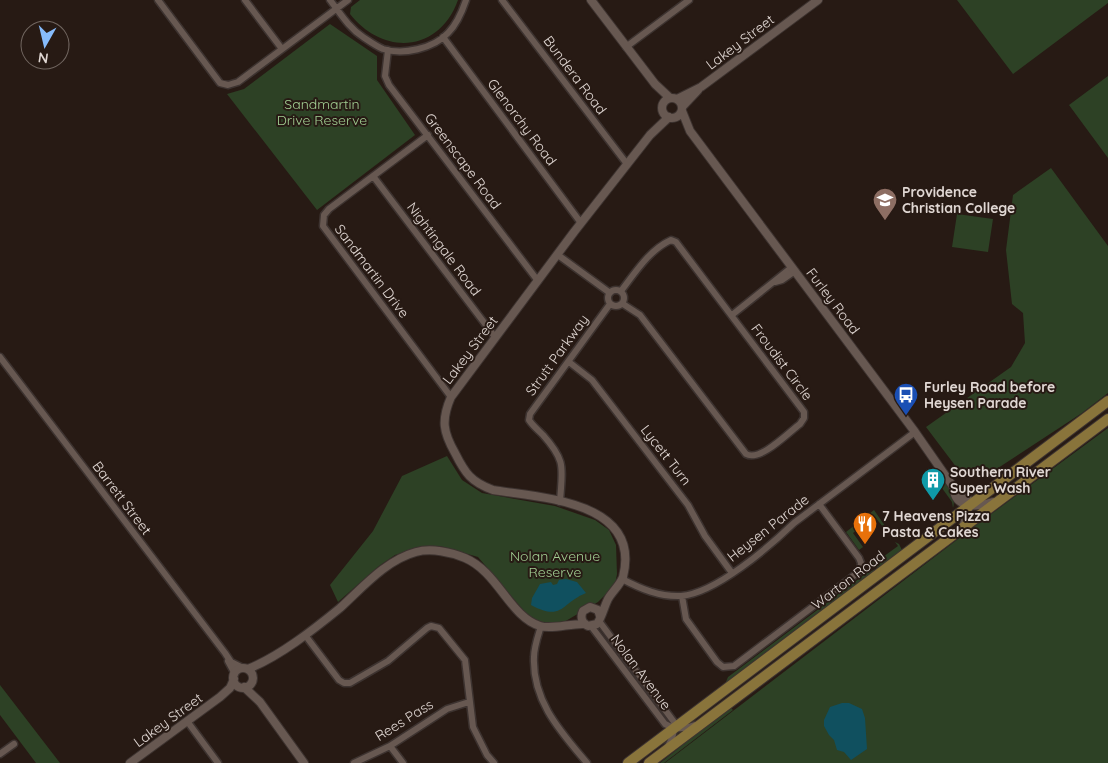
<svg xmlns="http://www.w3.org/2000/svg" width="1108" height="763" font-family="Quicksand,sans-serif">
	<rect width="100%" height="100%" fill="#271a14"/>
	<path fill="#2d4125" d="M 360,0 L 458,0 C 439,53 383,56 350,14 L 351,7 Z
		M 957,0 L 1108,0 L 1108,3 L 1013,74 Z
		M 330,24 L 377,56 L 377,80 L 415,135 L 317,210 L 227,94 L 244,89 Z
		M 1108,76 L 1108,158 L 1069,105 Z
		M 1051,168 L 1108,246 L 1108,393 L 1082,413 L 998,468 L 983,472 L 960,472 L 926,427 L 1011,367 L 1025,343 L 1023,313 L 1012,304 L 1006,250 L 1013,195 Z
		M 957,214 L 993,219 L 988,252 L 952,247 Z
		M 1108,428 L 1108,763 L 665,763 L 979,523 Z
		M 447,456 L 462,480 L 482,493 L 555,506 L 595,520 L 609,530 L 616,545 L 617,574 L 615,585 L 598,602 L 564,622 L 547,624 L 529,617 L 478,557 L 440,546 L 415,549 L 395,555 L 379,566 L 338,602 L 330,585 L 373,531 L 402,476 Z
		M 938,474 C 945,483 957,495 953,508 L 952,502 L 934,477 Z
		M 874,510 L 892,536 L 891,537 L 875,517 L 853,533 L 863,547 L 859,550 L 846,532 Z
		M 895,542 L 899,544 L 902,550 L 880,567 L 871,568 L 869,561 L 871,560 L 876,565 L 877,564 L 876,562 L 898,546 Z
		M 880,568 L 725,684 L 728,677 L 868,572 Z
		M 0,685 L 60,763 L 36,763 L 0,715 Z
		M 730,707 L 733,710 L 664,763 L 660,763 L 680,747 L 692,735 Z"/>
	<path fill="#10505f" d="M 566,579 L 577,582 L 586,593 C 561,603 563,622 531,605 L 532,598 L 540,584 L 551,582 L 553,585 L 557,584 L 559,580 Z
		M 842,703 L 849,703 L 862,709 L 865,718 L 867,749 L 851,760 L 844,752 L 837,750 L 834,740 L 829,735 L 824,726 L 824,720 L 830,707 Z"/>
	<g fill="none" stroke-linecap="round" stroke-linejoin="round">
		<defs>
			<path id="minor" d="M 158,0 L 220,83 L 228,85 L 238,82 L 348,0
				M 245,0 L 282,49
				M 330,0 C 340,13 349,28 363,37 C 369,41 376,46 383,49 C 403,55 433,49 448,33 C 457,24 462,12 466,0
				M 502,0 L 627,164
				M 443,37 L 581,223
				M 626,47 L 689,0
				M 388,50 L 385,76 L 389,85 L 538,281
				M 428,135 L 329,209 L 324,215 L 323,226 L 451,397
				M 373,176 L 495,337
				M 558,255 L 610,293
				M 775,282 L 782,280 L 795,271
				M608 298a8 8 0 1 1 16 0a8 8 0 1 1-16 0Z
				M 621,291 C 635,273 649,250 671,240 L 676,242 L 804,412 L 804,418 L 800,424 C 788,433 760,462 746,454 L 640,315 L 623,304
				M 732,315 L 792,267
				M 0,357 L 225,653 L 231,662 L 243,668
				M 569,362 L 592,380 L 688,505 L 705,536 L 732,573
				M 560,502 C 562,468 567,462 543,435 C 538,430 533,426 529,420 L 530,414 L 610,304
				M 622,579 C 641,589 660,597 681,596 C 716,593 769,547 794,523 L 915,432
				M 682,596 L 686,619 L 717,662 L 723,667 L 734,666 L 860,571 L 861,563 L 859,558 L 819,504
				M 599,621 L 674,722 C 675,731 673,738 668,746
				M 541,626 C 538,636 534,647 534,657 C 532,701 561,732 587,763
				M 591,626 L 665,724 C 676,730 684,729 695,725
				M 305,635 L 339,680 L 344,683 L 350,683 L 388,661 L 427,628 L 431,626 L 439,628 L 465,660 L 473,727 L 487,755 L 494,763
				M 228,661 L 235,674
				M 187,721 L 218,763
				M 390,746 L 403,763
				M 0,754 L 14,744
				M 354,763 L 390,746 L 447,709 L 469,702"/>
			<path id="tertiary" d="M 591,0 L 655,84 L 670,98
				M662 108a10 10 0 1 1 20 0a10 10 0 1 1-20 0Z
				M 677,99 L 701,87 L 818,0
				M 682,107 L 698,90
				M 682,111 L 690,131 L 915,432 L 954,488 L 968,499 L 968,512 L 963,527
				M 954,488 C 954,509 979,507 993,502
				M 600,616 L 598,610 L 590,607 L 583,611 C 580,617 582,623 588,626 L 597,624 C 602,617 604,607 608,599 C 612,592 620,585 623,577 C 642,501 542,498 493,490 C 471,482 465,473 455,453 C 443,432 441,420 451,397 L 574,232 L 650,135 L 669,117
				M233 678a10 10 0 1 1 20 0a10 10 0 1 1-20 0Z
				M 248,669 C 280,656 313,630 340,608 C 362,588 386,560 416,552 C 431,548 451,552 465,558 C 498,572 510,617 540,626 C 552,630 571,623 585,624
				M 244,687 L 260,702 L 304,763
				M 130,763 L 220,697 L 230,688 L 234,679"/>
			<path id="primary" d="M 628,763 L 1108,401
				M 649,763 L 1108,419"/>
		</defs>
		<use href="#minor" stroke="#3d3330" stroke-width="9"/>
		<use href="#tertiary" stroke="#3d3330" stroke-width="10"/>
		<use href="#primary" stroke="#3d3330" stroke-width="12"/>
		<use href="#minor" stroke="#675851" stroke-width="6"/>
		<use href="#tertiary" stroke="#675851" stroke-width="8"/>
		<use href="#primary" stroke="#89743b" stroke-width="10"/>
	</g>
	<defs>
		<symbol id="school-pin" viewBox="-11 -11 22 30"><path d="M0 17L-7.5 6A9.5 9.5 0 1 1 7.5 6Z" fill="#8d6e63" stroke="#271a14"/><path d="M0-5L7-2L0 1L-7-2ZM-4 1L0 2.5L4 1V4Q0 6-4 4Z" fill="#fff"/></symbol>
		<symbol id="bus-pin" viewBox="-11 -11 22 30"><path d="M0 17L-7.5 6A9.5 9.5 0 1 1 7.5 6Z" fill="#1a4fb4" stroke="#271a14"/><path d="M-5-6H5V4H4V6H2V4H-2V6H-4V4H-5ZM-3.5-4V0h7V-4ZM-3.5 1.2v1.5H-2V1.2ZM2 1.2v1.5H3.5V1.2Z" fill="#fff"/></symbol>
		<symbol id="building-pin" viewBox="-11 -11 22 30"><path d="M0 17L-7.5 6A9.5 9.5 0 1 1 7.5 6Z" fill="#0f9aa8" stroke="#271a14"/><path d="M-4-6H4V6H1V3H-1V6H-4ZM-2.5-4.3h1.7v1.8h-1.7ZM.8-4.3h1.7v1.8H.8ZM-2.5-1h1.7V.8h-1.7ZM.8-1h1.7V.8H.8Z" fill="#fff"/></symbol>
		<symbol id="restaurant-pin" viewBox="-11 -11 22 30"><path d="M0 17L-7.5 6A9.5 9.5 0 1 1 7.5 6Z" fill="#e8710a" stroke="#271a14"/><path d="M-5-6h1v4h1v-4h1v4h1v-4h1v5L-1.5 .5V6h-2V.5L-5-1ZM5-6V6H3V1.5H1.5Q1.5-4 5-6Z" fill="#fff"/></symbol>
	</defs>
	<g fill-rule="evenodd">
		<use href="#school-pin" x="871" y="186" width="28" height="38"/>
		<use href="#bus-pin" x="892" y="381" width="28" height="38"/>
		<use href="#building-pin" x="919" y="466" width="28" height="38"/>
		<use href="#restaurant-pin" x="851" y="510" width="28" height="38"/>
	</g>
	<g text-anchor="middle" dominant-baseline="central" stroke-width="4" stroke-linejoin="round" paint-order="stroke">
		<g font-size="14" fill="#e0d7d3" stroke="#271a14">
			<text transform="translate(740 42) rotate(-37)">Lakey Street</text>
			<text transform="translate(575 75) rotate(53)">Bundera Road</text>
			<text transform="translate(522 122) rotate(53)">Glenorchy Road</text>
			<text transform="translate(463 161) rotate(53)">Greenscape Road</text>
			<text transform="translate(444 249) rotate(53)">Nightingale Road</text>
			<text transform="translate(372 271) rotate(53)">Sandmartin Drive</text>
			<text transform="translate(833 301) rotate(53)">Furley Road</text>
			<text transform="translate(470 350) rotate(-53)">Lakey Street</text>
			<text transform="translate(557 355) rotate(-54)">Strutt Parkway</text>
			<text transform="translate(782 362) rotate(53)">Froudist Circle</text>
			<text transform="translate(666 455) rotate(52)">Lycett Turn</text>
			<text transform="translate(122 498) rotate(53)">Barrett Street</text>
			<text transform="translate(768 528) rotate(-38)">Heysen Parade</text>
			<text transform="translate(848 580) rotate(-37)">Warton Road</text>
			<text transform="translate(641 672) rotate(53)">Nolan Avenue</text>
			<text transform="translate(168 720) rotate(-36)">Lakey Street</text>
			<text transform="translate(404 720) rotate(-32)">Rees Pass</text>
		</g>
		<g font-size="14" fill="#a2cf93" stroke="#271a14">
			<text x="322" y="104">Sandmartin<tspan x="322" dy="16">Drive Reserve</tspan></text>
			<text x="555" y="556">Nolan Avenue<tspan x="555" dy="16">Reserve</tspan></text>
		</g>
		<g font-size="14" font-weight="bold" fill="#e0d7d3" stroke="#271a14" text-anchor="start">
			<text x="902" y="192">Providence<tspan x="902" dy="16">Christian College</tspan></text>
			<text x="924" y="387">Furley Road before<tspan x="924" dy="16">Heysen Parade</tspan></text>
			<text x="950" y="472">Southern River<tspan x="950" dy="16">Super Wash</tspan></text>
			<text x="882" y="516">7 Heavens Pizza<tspan x="882" dy="16">Pasta &amp; Cakes</tspan></text>
		</g>
	</g>
	<g transform="translate(45 45) rotate(188)"><circle r="24" fill="#271a14" stroke="#716660"/>
	<path d="M0-4L9 19L0 12L-9 19Z" fill="#86bbfb"/>
	<text y="-8" font-size="14" font-weight="bold" text-anchor="middle" fill="#e0d7d3">N</text>
	</g>
</svg>
